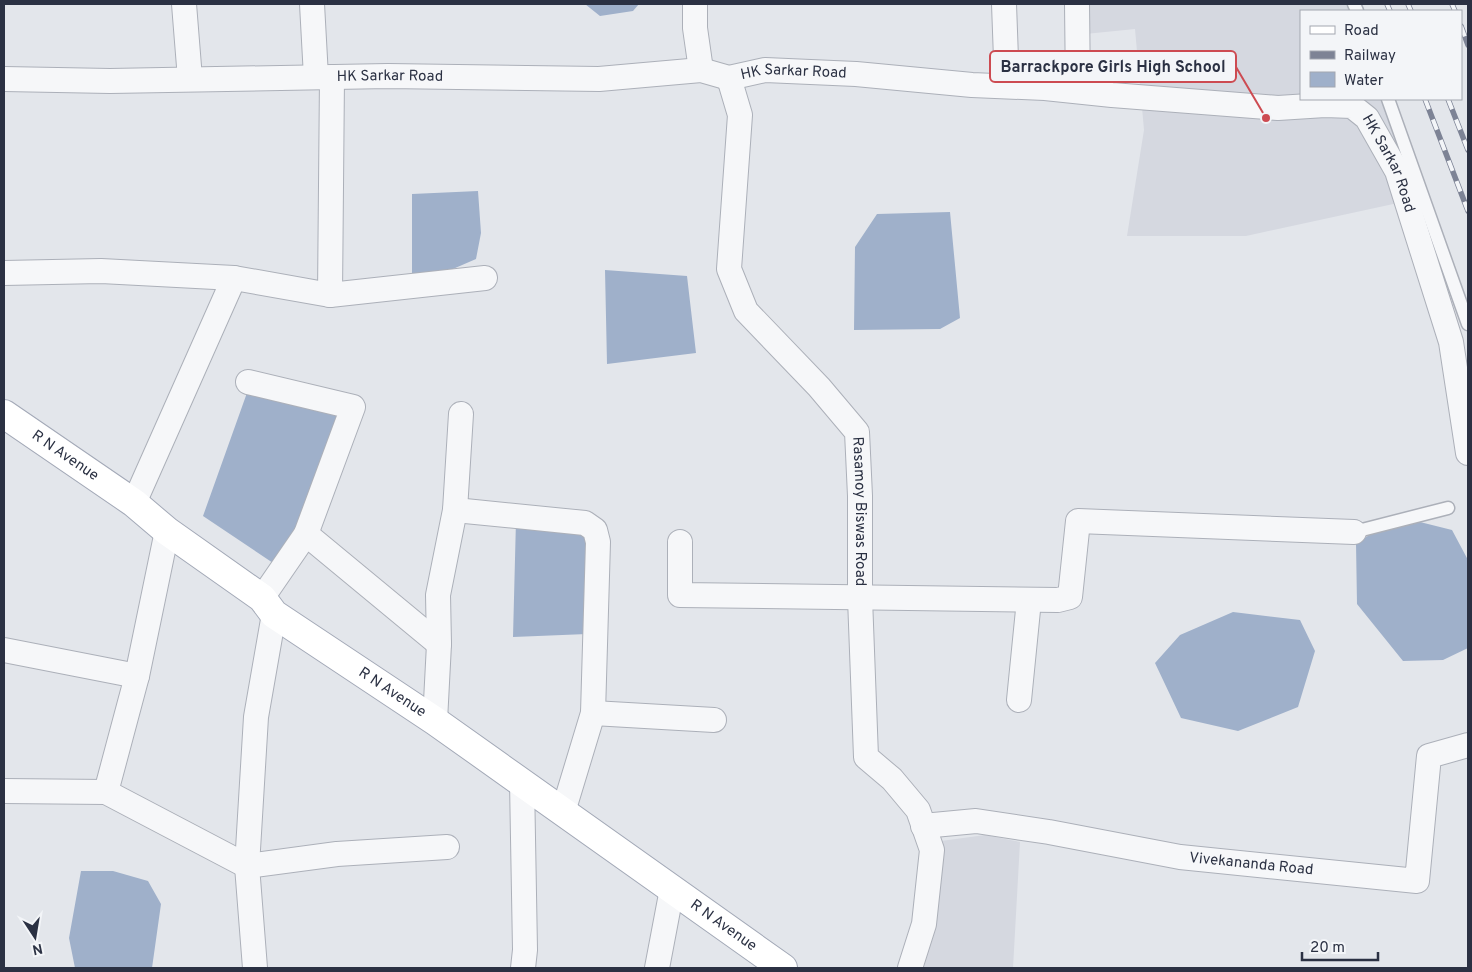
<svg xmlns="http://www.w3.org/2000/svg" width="1472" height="972" font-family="Overpass,sans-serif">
	<rect width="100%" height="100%" fill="#e3e6eb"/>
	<path fill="#d5d8e0" d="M 1073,4 L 1347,4 L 1349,11 L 1301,11 L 1301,99 L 1383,99 L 1421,198 L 1246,236 L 1127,236 L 1144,130 L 1135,29 L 1075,35 Z
		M 985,835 L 1020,842 L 1013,968 L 921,968 L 941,841 Z"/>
	<path fill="#9fb0ca" d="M 585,4 L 639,4 L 633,11 L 600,16 Z
		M 478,191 L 481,233 L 476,259 L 446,272 L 412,277 L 412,194 Z
		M 950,212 L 960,318 L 940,329 L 854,330 L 855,247 L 877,214 Z
		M 605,270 L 687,276 L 696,353 L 607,364 Z
		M 248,390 L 342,402 L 285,571 L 203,516 Z
		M 1400,517 L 1452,530 L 1468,560 L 1468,648 L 1443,660 L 1403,661 L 1357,604 L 1356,543 Z
		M 516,520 L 585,524 L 587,634 L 513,637 Z
		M 1233,612 L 1300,620 L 1315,651 L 1298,707 L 1238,731 L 1181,718 L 1155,663 L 1180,635 Z
		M 81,871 L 113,871 L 148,881 L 161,904 L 152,968 L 75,968 L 69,938 Z"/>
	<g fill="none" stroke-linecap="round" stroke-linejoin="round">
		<defs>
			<path id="lane" d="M 1354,4 L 1357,11
				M 1388,99 L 1468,324
				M 1354,532 L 1448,508"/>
			<g id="street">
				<path d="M 184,4 L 190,79"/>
				<path d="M 312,4 L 316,77"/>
				<path d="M 695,4 L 695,28 L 701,70"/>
				<path d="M 1004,4 L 1007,86"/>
				<path d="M 1077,4 L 1078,91"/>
				<path id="s1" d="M 729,78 L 740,115 L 729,269 L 746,311 L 819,387 L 857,432 L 860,496 L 860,598 L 866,757 L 892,779 L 918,810 L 932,850 L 924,924 L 910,968"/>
				<path id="s2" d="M 4,79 L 110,81 L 388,76 L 599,79 L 701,70 L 729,78 L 765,70 L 856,74 L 972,85 L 1045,88 L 1112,95 L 1278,108 L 1325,105 L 1352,106 L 1367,118 L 1397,171 L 1451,342 L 1468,453"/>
				<path d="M 4,273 L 101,271 L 234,278 L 330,295 L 485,278"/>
				<path d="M 330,295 L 332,77"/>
				<path d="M 248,382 L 353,407 L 306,534 L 262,598"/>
				<path d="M 134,503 L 234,278"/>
				<path d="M 455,510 L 585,523 L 595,530 L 598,542 L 593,713 L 563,812"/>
				<path d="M 306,534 L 439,644"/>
				<path d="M 680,542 L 680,595 L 1058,600 L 1070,597 L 1078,521 L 1354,532"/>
				<path d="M 4,650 L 137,676"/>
				<path d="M 1019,700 L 1029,600"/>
				<path d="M 593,713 L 714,720"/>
				<path d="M 435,721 L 439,644 L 438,595 L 455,510 L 461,414"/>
				<path d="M 522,782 L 525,950 L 523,968"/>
				<path d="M 4,791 L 106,792 L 247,866 L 337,854 L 447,847"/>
				<path d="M 106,792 L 137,676 L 167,531"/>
				<path id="s3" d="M 923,826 L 976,821 L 1049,832 L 1180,857 L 1417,881 L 1429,756 L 1468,745"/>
				<path d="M 255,968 L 247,866 L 256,717 L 274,614"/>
				<path d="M 657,968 L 672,889"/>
			</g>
			<g id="primary">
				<path id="s4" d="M 4,414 L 134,503 L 167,531 L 262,598 L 274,614 L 435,721 L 783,968"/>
			</g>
		</defs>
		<use href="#lane" stroke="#acb0b9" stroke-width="15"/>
		<use href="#street" stroke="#acb0b9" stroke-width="26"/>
		<use href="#primary" stroke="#a3a9b7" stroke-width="30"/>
		<use href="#lane" stroke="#f6f7f9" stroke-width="12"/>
		<use href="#street" stroke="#f6f7f9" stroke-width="24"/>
		<use href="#primary" stroke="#fff" stroke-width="28"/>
		<defs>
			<path id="rail" d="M 1387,4 L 1390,11
				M 1408,4 L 1411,11
				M 1452,4 L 1455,11
				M 1461,26 L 1468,45
				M 1425,99 L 1468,211
				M 1448,99 L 1468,150"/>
		</defs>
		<use href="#rail" stroke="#7d8395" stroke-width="5.5"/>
		<use href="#rail" stroke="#f3f5f8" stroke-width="4" stroke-dasharray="11" stroke-linecap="butt"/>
	</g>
	<g text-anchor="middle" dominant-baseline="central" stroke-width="4.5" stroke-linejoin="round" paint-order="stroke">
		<g font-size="15" fill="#2b3143" stroke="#f3f5f8">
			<text stroke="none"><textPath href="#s2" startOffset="792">HK Sarkar Road</textPath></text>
			<text stroke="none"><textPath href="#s2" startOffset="386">HK Sarkar Road</textPath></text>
			<text stroke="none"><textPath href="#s2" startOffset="1422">HK Sarkar Road</textPath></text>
			<text stroke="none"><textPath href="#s4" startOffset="74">R N Avenue</textPath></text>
			<text stroke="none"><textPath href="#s1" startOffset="482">Rasamoy Biswas Road</textPath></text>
			<text stroke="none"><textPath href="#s4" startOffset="479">R N Avenue</textPath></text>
			<text stroke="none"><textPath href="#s3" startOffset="332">Vivekananda Road</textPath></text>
			<text stroke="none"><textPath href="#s4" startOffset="884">R N Avenue</textPath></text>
		</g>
	</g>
	<path fill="none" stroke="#cd4b52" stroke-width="2" d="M1266 118L1236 67"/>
	<circle fill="#cd4b52" stroke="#f3f5f8" stroke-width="2" cx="1266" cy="118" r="5"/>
	<rect fill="#f3f5f8" stroke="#cd4b52" stroke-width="2" x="990" y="51" width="246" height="31" rx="5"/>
	<g font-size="16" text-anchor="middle" font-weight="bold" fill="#2b3143">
		<text x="1113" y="72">Barrackpore Girls High School</text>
	</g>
	<rect width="1472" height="972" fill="none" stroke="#2b3143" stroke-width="10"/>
	<rect x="1300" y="10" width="162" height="90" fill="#f3f5f8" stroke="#a3a7b0"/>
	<rect x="1310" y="26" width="25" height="8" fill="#ffffff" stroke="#a3a7b0"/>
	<text x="1344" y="35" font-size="15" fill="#2b3143">Road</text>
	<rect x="1310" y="51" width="25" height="8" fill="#7d8395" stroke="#a3a7b0"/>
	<text x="1344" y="60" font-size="15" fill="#2b3143">Railway</text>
	<rect x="1310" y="72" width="25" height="15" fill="#9fb0ca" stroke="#a3a7b0"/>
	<text x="1344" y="85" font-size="15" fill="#2b3143">Water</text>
	<g transform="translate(35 937) rotate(168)" stroke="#f3f5f8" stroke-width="4" paint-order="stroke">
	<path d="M0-4L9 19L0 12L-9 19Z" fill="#2b3143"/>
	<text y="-8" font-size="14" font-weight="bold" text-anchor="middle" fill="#2b3143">N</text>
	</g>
	<path d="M1302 952v8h76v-8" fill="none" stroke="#2b3143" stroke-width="2.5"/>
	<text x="1310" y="952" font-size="15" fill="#2b3143" stroke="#f3f5f8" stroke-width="4" paint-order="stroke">20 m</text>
</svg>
